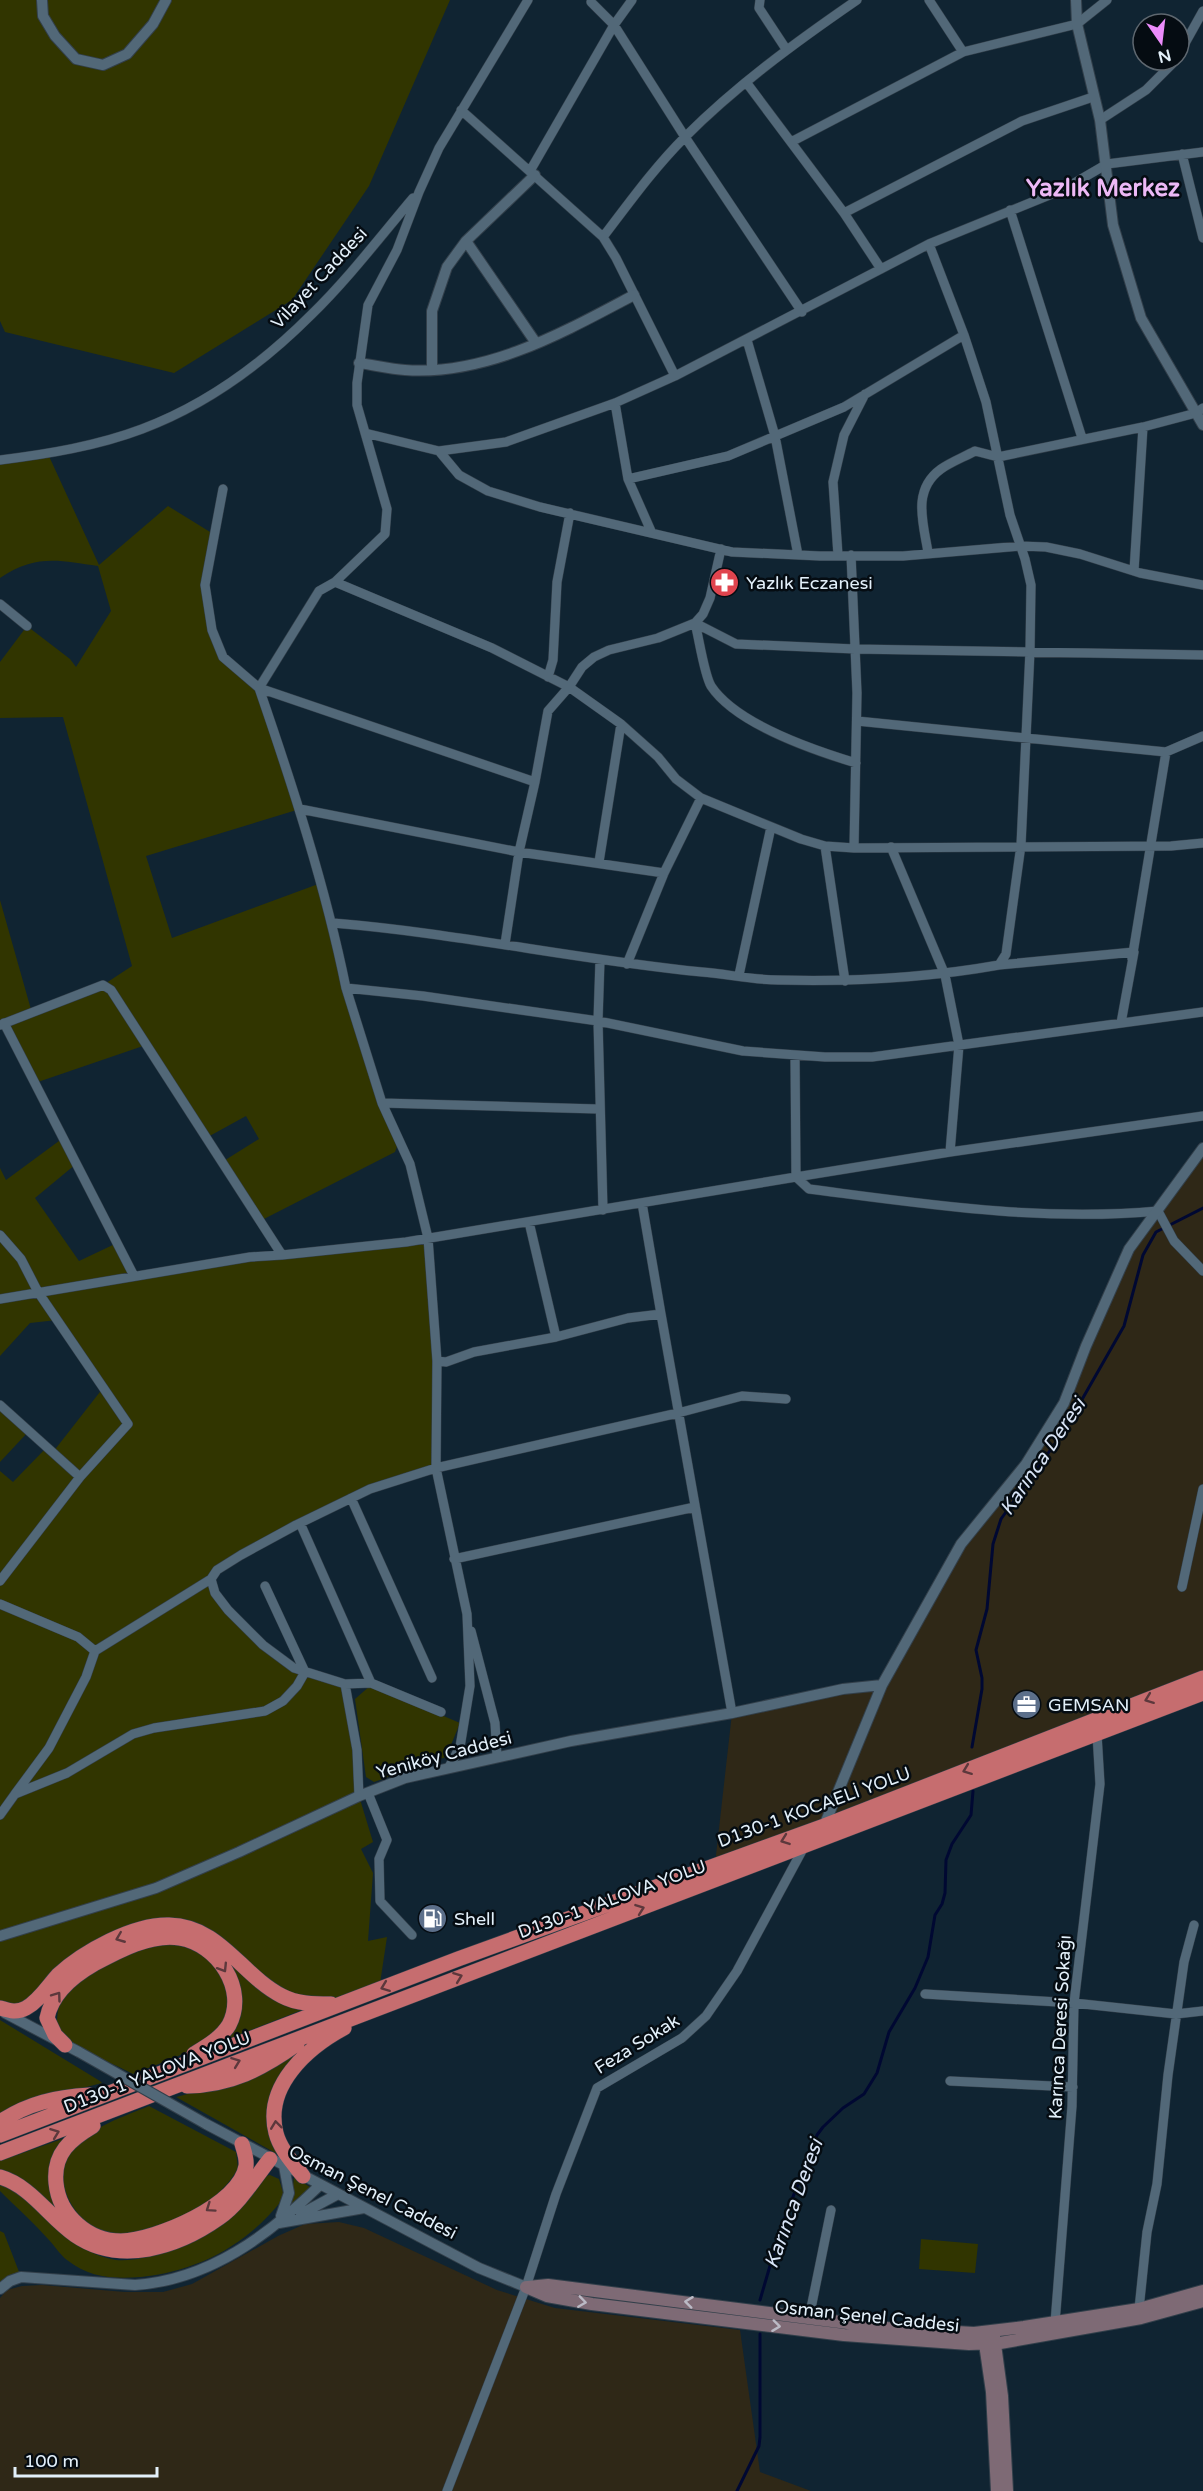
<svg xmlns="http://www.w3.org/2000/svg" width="1203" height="2491" font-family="'Varela Round',sans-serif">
	<rect width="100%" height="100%" fill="#102432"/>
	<path fill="#2f2817" d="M 1203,1148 L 1203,1693 L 715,1864 L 732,1713 L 882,1685 L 961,1544 L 1064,1403 L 1129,1249 Z
		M 339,2222 L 364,2228 L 497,2290 L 555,2308 L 740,2330 L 760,2472 L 811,2491 L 0,2491 L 0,2298 L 7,2290 L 22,2286 L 42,2285 L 125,2292 L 163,2292 L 192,2284 L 278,2236 L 305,2224 Z"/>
	<path fill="#313500" d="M 0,0 L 450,0 L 369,186 L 292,300 L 174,373 L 5,332 L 0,321 Z
		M 48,454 L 99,565 L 168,506 L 215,535 L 205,585 L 223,657 L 259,688 L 300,809 L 146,856 L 172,938 L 321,883 L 346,988 L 399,1141 L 395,1152 L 260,1221 L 222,1162 L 259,1139 L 246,1116 L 206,1138 L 146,1045 L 35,1083 L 0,1025 L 0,900 L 32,1013 L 103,985 L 132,966 L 63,717 L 0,718 L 0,662 L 27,626 L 70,659 L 76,667 L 111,611 L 98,566 C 59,560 35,554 0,578 L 0,460 Z
		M 63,1138 L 76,1164 L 35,1198 L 79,1261 L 117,1243 L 134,1276 L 428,1238 L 433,1289 L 436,1468 L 370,1489 L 241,1555 L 211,1579 L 228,1610 L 294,1668 L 345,1684 L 359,1796 L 373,1842 L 361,1849 L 373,1873 L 368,1941 L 387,1937 L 379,1990 L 310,2004 L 262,1982 L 167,1925 L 35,2002 L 0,2008 L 0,1471 L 13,1482 L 47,1447 L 53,1452 L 103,1388 L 57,1320 L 30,1323 L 0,1356 L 0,1168 L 6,1180 Z
		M 0,1405 L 29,1431 L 0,1462 Z
		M 371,1685 L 460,1723 L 446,1757 L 374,1782 L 366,1777 L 355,1699 Z
		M 162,1944 C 196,1945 218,1958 227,1991 C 229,2002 231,2012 224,2022 C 204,2051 164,2061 133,2074 C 115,2064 69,2047 59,2029 C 56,2024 57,2017 58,2011 C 67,1974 130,1953 162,1944 Z
		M 227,1959 L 307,2008 L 228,2039 C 245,2011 245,1987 227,1959 Z
		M 0,2020 L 100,2081 L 102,2083 L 28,2102 L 0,2119 Z
		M 314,2042 L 283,2074 L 279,2155 L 176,2097 L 211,2088 Z
		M 149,2106 L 236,2152 L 238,2168 C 220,2204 159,2236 119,2235 C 92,2234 70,2211 64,2186 C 62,2174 64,2156 73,2147 C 92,2127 125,2116 149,2106 Z
		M 65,2138 L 62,2214 L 0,2171 L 0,2161 Z
		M 270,2175 L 279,2179 L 283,2192 L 282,2200 C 247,2245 198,2271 141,2277 C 113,2279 90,2278 67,2260 C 60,2255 55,2246 49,2240 C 33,2222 16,2207 0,2191 L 0,2183 C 32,2197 49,2227 78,2245 C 89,2252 103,2258 116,2260 C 150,2263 213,2237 237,2212 C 248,2201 256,2188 265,2176 Z
		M 294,2177 L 310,2187 L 293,2204 L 291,2203 Z
		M 0,2231 L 4,2233 L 21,2277 L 0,2289 Z
		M 921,2239 L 978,2244 L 975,2273 L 919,2269 Z"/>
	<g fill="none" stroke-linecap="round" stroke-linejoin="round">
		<path stroke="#000832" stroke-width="3" d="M 972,1747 L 982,1689 L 982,1678 L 976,1650 L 987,1609 L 993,1544 L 1001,1519 L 1064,1431 L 1124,1326 L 1143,1255 L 1156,1232 L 1203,1208
			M 760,2300 L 782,2225 L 817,2135 L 823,2127 L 843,2108 L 864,2094 L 877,2073 L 889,2032 L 915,1988 L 928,1957 L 935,1915 L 942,1904 L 945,1893 L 946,1860 L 952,1844 L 971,1815 L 973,1791
			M 737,2491 L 759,2446 L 760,2437 L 760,2334"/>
		<defs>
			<path id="minor" d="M 760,0 L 759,8 L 786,49
				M 929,0 L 963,52
				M 591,2 L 614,25 L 685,137 L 802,312
				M 1179,54 L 1203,11
				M 746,82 L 844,213 L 881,269
				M 461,110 L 603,237 L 616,258 L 675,376
				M 1100,120 L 1146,90 L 1176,60
				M 791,142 L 963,52 L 1077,24 L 1107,0
				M 1182,154 L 1203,238
				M 530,171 L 614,25 L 632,0
				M 1010,210 L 1082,438
				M 844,213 L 1022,121 L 1093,97
				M 603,237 C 629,203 654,168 685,137 C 737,85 796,42 857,0
				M 747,340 L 775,436 L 798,555
				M 615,403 L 628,479 L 651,531
				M 365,433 L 439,451 L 506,442 L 615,403 L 675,376 L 929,244 L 1064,189 L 1107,164 L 1203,152
				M 439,451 L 459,475 L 488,491 L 540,507 L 732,552 L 820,556 L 903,556 L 1020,546 L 1046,547 L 1080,554 L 1140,573 L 1203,585
				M 0,460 C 48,454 97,446 142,429 C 206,405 263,363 311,315 C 348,279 380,237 413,198
				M 628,479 L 728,456 L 844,407 L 964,335
				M 223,489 L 205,585 L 212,630 L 223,657 L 259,688 L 535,782
				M 928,552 C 923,522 912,490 941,469 C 951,462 964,457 975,451 L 998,457 L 1143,427 L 1196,413 L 1203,408
				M 838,555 L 833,482 L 844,435 L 865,394
				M 851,555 L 857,693 L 854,848
				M 1134,571 L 1143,427
				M 335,582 L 385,534 L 387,509 L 357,405 L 357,383 L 368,305 L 397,250 L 419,192 L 439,148 L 528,0
				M 0,604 L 27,626
				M 695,623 L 736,644 L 855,649 L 1203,655
				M 695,623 C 699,638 704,674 711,686 C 736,724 813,750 856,763
				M 548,677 L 553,660 L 557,582 L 570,513
				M 857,721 L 1166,752 L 1203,736
				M 300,809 L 519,852 L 664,873
				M 1203,843 L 1171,846 L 854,848 L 825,846 L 801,839 L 701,798 L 676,779 L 658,757 L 621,724 L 569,687 L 492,648 L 335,582 L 319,591 L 259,688 C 293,787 325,885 346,988 L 423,996 L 598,1021 L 743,1051 L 825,1057 L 872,1057 L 1203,1012
				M 825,846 L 845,981
				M 891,847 L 945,975 L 959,1045 L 950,1152
				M 599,862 L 621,724
				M 333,923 C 457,933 578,960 702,972 C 727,974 753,980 778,980 C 853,982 926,978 999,965 L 1006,954 L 1021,845 L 1030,651 L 1031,585 L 1025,559 L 1010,515 L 986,402 L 964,335 L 929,244
				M 505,944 L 519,852 L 535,782 L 548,711 L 569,687 L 582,667 L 594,657 L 609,650 L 658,638 L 695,623 L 703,614 L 710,598 L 721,549
				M 1132,959 L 1166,752
				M 600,960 L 598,1021 L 603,1210
				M 627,964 L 664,873 L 701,798
				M 999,965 L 1134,952 L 1121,1023
				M 739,975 L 771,827
				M 346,988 L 382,1103 L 410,1164 L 428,1238 L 437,1361
				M 4,1023 L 134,1276
				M 0,1025 L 103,985 L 111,990 L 282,1255 L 406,1242 L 796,1177 L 809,1189 C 925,1204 1040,1222 1158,1211 L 1174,1241 L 1203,1271
				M 795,1055 L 796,1177 L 950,1152 L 1203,1116
				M 382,1103 L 598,1109
				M 0,1235 L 21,1259 L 38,1292 L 128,1424 L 80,1477
				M 0,1299 L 250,1257 L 282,1255
				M 661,1314 L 732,1713
				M 556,1337 L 628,1318 L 661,1314 L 642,1203
				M 0,1405 L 80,1477 L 0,1581
				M 351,1498 L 432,1678
				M 300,1523 L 371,1683
				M 454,1559 L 695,1507
				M 265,1586 L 305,1672
				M 1182,1587 L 1203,1489
				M 0,1604 L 78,1637 L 95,1651 L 86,1677 L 49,1748 L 15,1794
				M 471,1631 L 495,1723 L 497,1756
				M 95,1651 L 211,1579
				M 345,1684 L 357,1750 L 359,1796
				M 441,1712 L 371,1683 L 345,1684 L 294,1668 L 263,1645 L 228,1610 L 215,1593 L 211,1579 L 217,1570 L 241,1555 L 296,1525 L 370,1489 L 436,1468 L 678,1413 L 742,1396 L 786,1399
				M 449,1767 L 460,1747 L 470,1686 L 467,1614 L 436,1468 L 437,1361 L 446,1362 L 474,1352 L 556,1337 L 529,1222
				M 368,1793 L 387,1840 L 379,1859 L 380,1901 L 412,1935
				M 0,1815 L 15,1794 L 67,1773 L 133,1734 L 154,1728 L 265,1711 L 283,1701 L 297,1686 L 305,1672
				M 925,1994 L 1074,2003 L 1176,2014 L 1203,2011
				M 950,2081 L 1073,2087
				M 1139,2309 L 1147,2232 L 1157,2184 L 1168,2075 L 1184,1962 L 1194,1925
				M 809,2318 L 831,2210
				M 1055,2323 L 1072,2106 L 1074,2003 L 1100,1784 L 1097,1734
				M 447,2491 L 526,2287 L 556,2194 L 597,2088 L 682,2038 L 706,2016 L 737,1971 L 804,1847"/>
			<path id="tertiary" d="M 42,0 L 43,16 L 55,36 L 76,59 L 103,65 L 127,54 L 153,24 L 166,0
				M 1076,0 L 1077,24 L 1100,120 L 1113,225 L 1141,318 L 1203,425
				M 466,241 L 536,343
				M 359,363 C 374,365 390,369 405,370 C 487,376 564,332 634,295
				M 432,369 L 432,311 L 447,267 L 466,241 L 535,175
				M 824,1826 L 882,1685 L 961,1544 L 1026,1464 L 1064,1403 L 1086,1346 L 1129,1249 L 1203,1148
				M 0,1936 L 156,1888 L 239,1852 L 359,1796 L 405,1778 L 571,1741 L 732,1713 L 843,1689 L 882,1685
				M 5,2013 L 79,2052
				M 206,2124 L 479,2268 L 526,2287
				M 301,2214 L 338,2194
				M 281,2216 L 289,2193 L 284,2166
				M 279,2223 L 364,2208
				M 0,2289 L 10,2281 L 21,2277 L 135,2285 C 209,2280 269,2235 320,2185"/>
			<path id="secondary" d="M 526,2287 L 547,2296 L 592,2304 L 844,2335 L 969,2344 L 1000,2343 L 1141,2318 L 1203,2301
				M 528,2287 L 548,2285 L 887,2328 L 974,2333 L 1024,2327 L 1139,2309 L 1203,2291
				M 984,2337 L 992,2392 L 997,2491
				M 994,2337 L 1002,2396 L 1007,2491"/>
			<path id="trunk" d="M 0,2008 C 10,2011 17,2013 26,2008 C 39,2001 48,1986 58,1975 C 83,1952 133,1924 169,1925 C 220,1926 241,1975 282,1996 C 297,2004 314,2004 331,2004
				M 65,2045 L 55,2035 L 47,2018 C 52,1993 73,1976 94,1964 C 118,1951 151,1933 180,1938 C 217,1944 248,1989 229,2025 C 221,2038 207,2046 194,2054
				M 187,2086 C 231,2085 262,2069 297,2044
				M 0,2122 C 28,2103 56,2097 90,2095
				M 93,2126 C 71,2139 53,2153 56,2183 C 59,2215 88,2241 121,2241 C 156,2240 240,2205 246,2166 C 247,2158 244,2151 242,2144
				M 0,2135 L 458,1959 L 824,1826 L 1203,1678
				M 0,2153 C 401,2000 802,1847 1203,1693
				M 303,2176 C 293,2163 280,2149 276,2133 C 264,2086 307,2048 344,2028
				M 0,2177 C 31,2186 49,2217 75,2235 C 120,2266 178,2247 219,2218 C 240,2203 254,2179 270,2159"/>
		</defs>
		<use href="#minor" stroke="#323f4a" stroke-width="10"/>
		<use href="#tertiary" stroke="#323f4a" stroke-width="12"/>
		<use href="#secondary" stroke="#323f4a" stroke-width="14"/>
		<use href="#trunk" stroke="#323f4a" stroke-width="16"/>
		<use href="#minor" stroke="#526878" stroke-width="9"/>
		<use href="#tertiary" stroke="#526878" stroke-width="10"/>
		<use href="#secondary" stroke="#7e6a75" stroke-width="12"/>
		<use href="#trunk" stroke="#c66d6f" stroke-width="15"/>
		<defs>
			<path id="tertiary-bridge" d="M 79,2052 L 206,2124"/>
		</defs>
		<use href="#tertiary-bridge" stroke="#323f4a" stroke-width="12" stroke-linecap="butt"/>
		<use href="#tertiary-bridge" stroke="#526878" stroke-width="10"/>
	</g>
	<defs><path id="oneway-chevron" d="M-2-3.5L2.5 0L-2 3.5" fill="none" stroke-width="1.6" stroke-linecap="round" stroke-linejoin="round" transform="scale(1.5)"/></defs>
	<g stroke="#5c383c">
		<use href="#oneway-chevron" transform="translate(1149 1699) rotate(159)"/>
		<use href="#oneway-chevron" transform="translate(967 1770) rotate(159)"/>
		<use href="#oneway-chevron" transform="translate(785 1840) rotate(160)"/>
		<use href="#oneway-chevron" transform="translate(640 1909) rotate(-20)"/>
		<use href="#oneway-chevron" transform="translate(120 1938) rotate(158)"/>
		<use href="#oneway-chevron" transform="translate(223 1968) rotate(58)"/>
		<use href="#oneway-chevron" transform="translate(458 1977) rotate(-21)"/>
		<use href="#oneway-chevron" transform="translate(385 1987) rotate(159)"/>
		<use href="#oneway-chevron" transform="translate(57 1996) rotate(-54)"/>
		<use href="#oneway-chevron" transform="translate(236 2062) rotate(-21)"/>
		<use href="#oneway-chevron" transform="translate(276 2125) rotate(-97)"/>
		<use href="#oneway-chevron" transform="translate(55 2133) rotate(-21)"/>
		<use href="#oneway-chevron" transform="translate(210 2208) rotate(145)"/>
	</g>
	<g stroke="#bbbac5">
		<use href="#oneway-chevron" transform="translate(582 2302) rotate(8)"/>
		<use href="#oneway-chevron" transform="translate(689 2302) rotate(-173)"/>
		<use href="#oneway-chevron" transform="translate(776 2326) rotate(7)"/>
	</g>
	<defs>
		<symbol id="pharmacy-disc" viewBox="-11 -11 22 22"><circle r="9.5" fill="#e0444e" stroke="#050c12"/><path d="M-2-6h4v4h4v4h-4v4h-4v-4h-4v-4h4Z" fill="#fff"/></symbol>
		<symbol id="office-disc" viewBox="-11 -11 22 22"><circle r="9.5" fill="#5c6f8a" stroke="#050c12"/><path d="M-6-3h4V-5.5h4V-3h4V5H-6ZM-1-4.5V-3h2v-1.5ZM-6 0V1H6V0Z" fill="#fff"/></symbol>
		<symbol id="fuel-disc" viewBox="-11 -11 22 22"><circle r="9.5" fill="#5c6f8a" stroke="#050c12"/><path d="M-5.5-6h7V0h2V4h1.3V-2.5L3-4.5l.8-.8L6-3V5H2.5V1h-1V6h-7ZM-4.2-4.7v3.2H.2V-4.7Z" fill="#fff"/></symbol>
	</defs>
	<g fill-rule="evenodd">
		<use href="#pharmacy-disc" x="708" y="566" width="33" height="33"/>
		<use href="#office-disc" x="1010" y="1688" width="33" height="33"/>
		<use href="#fuel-disc" x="416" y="1902" width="33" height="33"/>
	</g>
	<g text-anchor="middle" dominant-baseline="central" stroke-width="5" stroke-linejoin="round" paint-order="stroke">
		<g font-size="18" fill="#e3f0fa" stroke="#050c12">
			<text transform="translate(319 278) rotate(-47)">Vilayet Caddesi</text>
			<text transform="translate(444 1755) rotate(-15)">Yeniköy Caddesi</text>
			<text transform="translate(814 1807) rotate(-20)">D130-1 KOCAELİ YOLU</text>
			<text transform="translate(612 1899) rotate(-20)">D130-1 YALOVA YOLU</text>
			<text transform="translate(1060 2027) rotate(-87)">Karınca Deresi Sokağı</text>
			<text transform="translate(637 2044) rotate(-32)">Feza Sokak</text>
			<text transform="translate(157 2072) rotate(-21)">D130-1 YALOVA YOLU</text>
			<text transform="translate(373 2192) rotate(27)">Osman Şenel Caddesi</text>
			<text transform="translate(867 2316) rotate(6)">Osman Şenel Caddesi</text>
		</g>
		<g font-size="18" fill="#e3f0fa" stroke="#050c12" text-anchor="start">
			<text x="746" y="583">Yazlık Eczanesi</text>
			<text x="1048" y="1705">GEMSAN</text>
			<text x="454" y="1919">Shell</text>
		</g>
		<g font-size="20" font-style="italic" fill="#d9e5f7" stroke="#050c12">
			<text transform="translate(1043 1457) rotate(-56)">Karınca Deresi</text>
			<text transform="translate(794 2204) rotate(-70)">Karınca Deresi</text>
		</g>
		<g font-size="24" font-weight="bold" fill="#edb8f5" stroke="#050c12">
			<text x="1103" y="188">Yazlık Merkez</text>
		</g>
	</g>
	<g transform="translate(1161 42) rotate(166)"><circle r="28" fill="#050c12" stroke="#5e676f" stroke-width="1.5"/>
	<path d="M0-4.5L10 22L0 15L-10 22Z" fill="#ec8cfb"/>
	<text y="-9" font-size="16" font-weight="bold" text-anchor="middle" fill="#e3f0fa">N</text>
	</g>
	<path d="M15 2467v9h142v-9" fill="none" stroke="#e3f0fa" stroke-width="3"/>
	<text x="24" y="2467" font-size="18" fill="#e3f0fa" stroke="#050c12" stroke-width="4.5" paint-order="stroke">100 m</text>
</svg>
